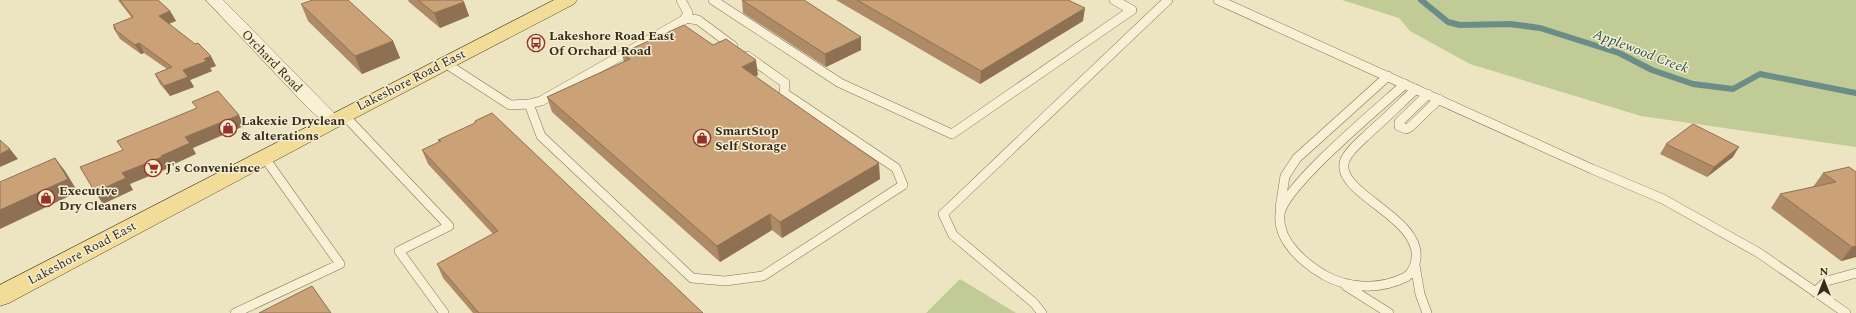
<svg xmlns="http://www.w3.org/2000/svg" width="1856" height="313" font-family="Spectral,serif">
	<rect width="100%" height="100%" fill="#ede4c1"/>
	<path fill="#c0cb95" d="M 1342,0 L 1856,0 L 1856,147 L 1641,116 L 1470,64 L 1410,31 L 1399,18 Z
		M 960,279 L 1016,313 L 926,313 Z"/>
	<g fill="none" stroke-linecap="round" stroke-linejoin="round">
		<path stroke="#6b8d87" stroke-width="6" d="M 1421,0 L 1448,22 L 1460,25 L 1510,24 L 1540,28 L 1619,53 L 1652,70 L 1693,84 L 1733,89 L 1760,74 L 1856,93"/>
		<defs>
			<path id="lane" d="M 713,0 L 840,83 L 952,134 L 1132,10 L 1114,0
				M 1218,0 L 1592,169 L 1663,199 L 1759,253 L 1846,313
				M 685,18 L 698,20 L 733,46
				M 445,63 L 510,105 L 529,104 L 541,101 L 684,20 L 688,13 L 681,0
				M 1405,84 C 1381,106 1284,186 1280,214 C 1277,241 1304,263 1324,275 C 1349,289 1380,290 1406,277 C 1412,273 1415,266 1416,259 C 1422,217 1332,192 1345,160 C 1349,150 1361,141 1369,133 C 1385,119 1400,104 1416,89
				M 1428,94 L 1399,122 L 1399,126 L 1406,129 L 1410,127 L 1439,99
				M 529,104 L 541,136 L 692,278 L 725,281 L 763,276 L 903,185 L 896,168 L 784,93 L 785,83 L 747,56
				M 344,115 L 449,226 L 399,251 L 444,313
				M 1280,208 L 1285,176 L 1297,158 L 1388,76
				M 1415,265 L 1420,294 L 1427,313
				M 1346,286 L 1389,313
				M 1815,292 L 1827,281 L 1856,273
				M 235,313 L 340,264 L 264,157
				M 1042,313 L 1034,303 L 953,235 L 943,214 L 1168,0"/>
			<path id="street" d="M 206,0 L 223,0 L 342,121 L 339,125 L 333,127 L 327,125 L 308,108 Z"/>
			<path id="primary" d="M 554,0 L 577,0 L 574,4 L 340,126 L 9,303 L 0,306 L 0,285 Z"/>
		</defs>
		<use href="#lane" stroke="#867559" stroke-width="10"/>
		<use href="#street" stroke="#867559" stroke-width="1"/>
		<use href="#primary" stroke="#54422d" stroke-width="1"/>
		<use href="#lane" stroke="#f8f0d4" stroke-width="9"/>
		<use href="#street" fill="#f8f0d4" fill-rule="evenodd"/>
		<use href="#primary" fill="#f1dc98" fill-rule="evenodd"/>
	</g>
	<path fill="#af8a66" d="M 118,0 L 158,0 L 170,11 L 176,21 L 169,24 L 216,66 L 210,68 L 212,71 L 190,80 L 194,87 L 170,96 L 160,84 L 155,74 L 167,69 L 144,53 L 141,54 L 120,39 L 114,29 L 113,25 L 132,18 Z
		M 408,0 L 462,0 L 464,2 L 469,16 L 440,28 L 409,2 Z
		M 742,0 L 861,50 L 826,67 L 743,13 Z
		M 836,0 L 1068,0 L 1083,21 L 980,84 Z
		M 301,4 L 393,41 L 400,58 L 362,74 L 308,21 Z
		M 713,45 L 758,75 L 755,76 L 880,179 L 782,238 L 772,230 L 720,262 L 552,112 L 547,97 L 624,62 L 622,53 Z
		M 438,140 L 703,313 L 473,313 L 443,278 L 437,264 L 493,234 L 428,164 L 422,150 L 439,142 Z
		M 1666,144 L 1733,157 L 1707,177 L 1660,154 Z
		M 1856,172 L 1856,257 L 1841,261 L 1771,208 L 1780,194 L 1813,187 L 1823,173 Z"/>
	<path fill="#8e7153" d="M 464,2 L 469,16 L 440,28 L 434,13 Z
		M 1085,8 L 1083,21 L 980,84 L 981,71 Z
		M 170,11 L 176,21 L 164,25 L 159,16 Z
		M 861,37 L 861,50 L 826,67 L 825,54 Z
		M 393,41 L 400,58 L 362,74 L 355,56 Z
		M 139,43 L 144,53 L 141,54 L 135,45 Z
		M 211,56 L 216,66 L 210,68 L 212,71 L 190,80 L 194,87 L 170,96 L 164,86 L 183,70 L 204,59 Z
		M 756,60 L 758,75 L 744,82 L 742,67 Z
		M 239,115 L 244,126 L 193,148 L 196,154 L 168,167 L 169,168 L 130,184 L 133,190 L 103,204 L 95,192 L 122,173 L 185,137 Z
		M 1739,147 L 1733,157 L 1707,177 L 1714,167 Z
		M 10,149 L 18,159 L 0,167 L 0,154 Z
		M 55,158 L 65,171 L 78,192 L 0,229 L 0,210 Z
		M 879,163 L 880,179 L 782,238 L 780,222 Z
		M 770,214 L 772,230 L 720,262 L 717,246 Z
		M 1856,246 L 1856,257 L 1841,261 L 1852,247 Z"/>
	<path fill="#cba177" stroke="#8e7153" d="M 120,0 L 158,0 L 170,11 L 159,16 L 195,44 L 198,43 L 211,56 L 204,59 L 207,61 L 183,70 L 188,77 L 164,86 L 155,74 L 172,67 L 139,43 L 135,45 L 114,29 L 116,28 L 113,25 L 133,17 Z
		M 313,0 L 348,0 L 393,41 L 355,56 L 301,4 Z
		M 418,0 L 462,0 L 464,2 L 434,13 Z
		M 742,0 L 804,0 L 861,37 L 825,54 Z
		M 857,0 L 1068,0 L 1085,8 L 981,71 Z
		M 684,25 L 713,45 L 726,39 L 756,60 L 742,67 L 879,163 L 780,222 L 770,214 L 717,246 L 547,97 L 630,59 L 622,53 Z
		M 218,91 L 239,115 L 185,137 L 190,143 L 161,156 L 162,157 L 122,173 L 126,178 L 95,192 L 80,167 L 123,150 L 117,141 L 197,108 L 192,102 Z
		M 492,113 L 703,313 L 479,313 L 437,264 L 498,231 L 422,150 L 441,141 L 438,140 L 475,123 L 475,121 Z
		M 1693,124 L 1739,147 L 1714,167 L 1666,144 Z
		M 0,140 L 10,149 L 0,154 Z
		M 55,158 L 68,179 L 0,210 L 0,182 Z
		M 1849,167 L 1856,172 L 1856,246 L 1852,247 L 1780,194 L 1836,182 L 1823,173 Z
		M 312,286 L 331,313 L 259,313 Z"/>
	<defs>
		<symbol id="bus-ring" viewBox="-11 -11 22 22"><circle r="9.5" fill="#f5edd0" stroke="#953129" stroke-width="1.5"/><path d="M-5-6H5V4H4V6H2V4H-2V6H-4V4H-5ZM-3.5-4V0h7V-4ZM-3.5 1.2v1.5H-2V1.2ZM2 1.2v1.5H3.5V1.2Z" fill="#953129"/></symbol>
		<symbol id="shop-ring" viewBox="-11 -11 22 22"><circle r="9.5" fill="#f5edd0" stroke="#953129" stroke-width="1.5"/><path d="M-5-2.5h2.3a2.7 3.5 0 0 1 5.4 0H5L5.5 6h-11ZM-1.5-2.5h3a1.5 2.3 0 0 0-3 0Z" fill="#953129"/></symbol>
		<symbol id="supermarket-ring" viewBox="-11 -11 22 22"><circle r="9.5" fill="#f5edd0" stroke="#953129" stroke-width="1.5"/><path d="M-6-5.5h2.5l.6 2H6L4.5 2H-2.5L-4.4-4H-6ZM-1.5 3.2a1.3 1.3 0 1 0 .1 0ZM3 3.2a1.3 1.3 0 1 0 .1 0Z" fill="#953129"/></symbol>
	</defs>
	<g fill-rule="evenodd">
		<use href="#bus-ring" x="526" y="33" width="20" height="20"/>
		<use href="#shop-ring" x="218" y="118" width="20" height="20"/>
		<use href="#shop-ring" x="692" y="128" width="20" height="20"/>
		<use href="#supermarket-ring" x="143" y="158" width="20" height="20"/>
		<use href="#shop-ring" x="36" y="188" width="20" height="20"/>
	</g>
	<g text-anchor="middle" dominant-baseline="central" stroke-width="3" stroke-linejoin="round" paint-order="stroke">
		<g font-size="13" font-weight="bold" fill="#362b1d" stroke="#f5edd0" text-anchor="start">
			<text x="549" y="36">Lakeshore Road East<tspan x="549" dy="15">Of Orchard Road</tspan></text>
			<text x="241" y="121">Lakexie Dryclean<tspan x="241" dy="15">&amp; alterations</tspan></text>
			<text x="715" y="131">SmartStop<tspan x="715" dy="15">Self Storage</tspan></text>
			<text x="166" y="168">J's Convenience</text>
			<text x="59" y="191">Executive<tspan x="59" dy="15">Dry Cleaners</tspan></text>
		</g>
		<g font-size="13" fill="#362b1d" stroke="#f5edd0">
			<text transform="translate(272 61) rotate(46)">Orchard Road</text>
			<text transform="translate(411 80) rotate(-27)">Lakeshore Road East</text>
			<text transform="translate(82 253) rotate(-28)">Lakeshore Road East</text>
		</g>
		<g font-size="14" font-style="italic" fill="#2c5556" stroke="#f5edd0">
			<text transform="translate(1641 51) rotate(21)">Applewood Creek</text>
		</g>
	</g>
	<g transform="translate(1824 281)" stroke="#f5edd0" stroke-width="3" paint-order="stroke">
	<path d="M0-3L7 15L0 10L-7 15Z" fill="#362b1d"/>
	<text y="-6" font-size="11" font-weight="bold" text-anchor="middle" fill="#362b1d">N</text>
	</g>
</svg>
